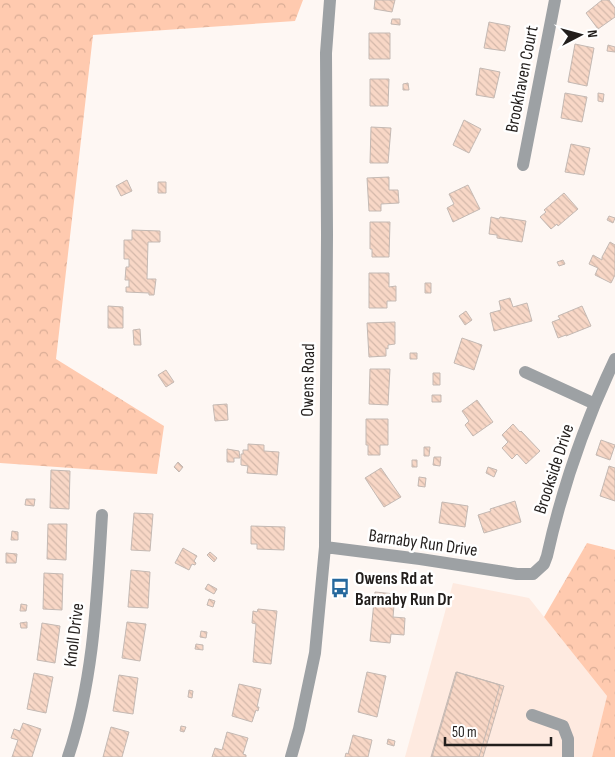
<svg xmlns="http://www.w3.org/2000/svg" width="615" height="757" font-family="'Sofia Sans Condensed',sans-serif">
	<defs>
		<pattern id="forest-crowns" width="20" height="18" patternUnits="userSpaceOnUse" patternTransform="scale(1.25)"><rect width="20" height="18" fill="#ffcaaf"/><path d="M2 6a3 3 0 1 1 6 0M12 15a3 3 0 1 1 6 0" fill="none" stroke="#daad96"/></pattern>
		<pattern id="building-back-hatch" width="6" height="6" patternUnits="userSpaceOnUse" patternTransform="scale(1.25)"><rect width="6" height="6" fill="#f8d7c6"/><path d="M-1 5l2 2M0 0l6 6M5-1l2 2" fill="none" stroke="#d4b8aa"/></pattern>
	</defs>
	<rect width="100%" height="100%" fill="#fef7f3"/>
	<path fill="#feeae0" d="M 453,583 L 529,598 L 607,696 L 592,757 L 405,757 Z"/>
	<path fill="url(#forest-crowns)" d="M 0,0 L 303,0 L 295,21 L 93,35 L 56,359 L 164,426 L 157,474 L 0,463 Z
		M 587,543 L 615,550 L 615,757 L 592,757 L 607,696 L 544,617 Z"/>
	<path fill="url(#building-back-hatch)" stroke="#c4b9b3" d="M 375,0 L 395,0 L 392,12 L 374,9 Z
		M 602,0 L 609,0 L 615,8 L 615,17 L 598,29 L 586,13 Z
		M 392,19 L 400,19 L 400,25 L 391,24 Z
		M 489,22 L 510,26 L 505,51 L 484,48 Z
		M 369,33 L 390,33 L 390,59 L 369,59 Z
		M 575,44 L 594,48 L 587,86 L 568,82 Z
		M 608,45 L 615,47 L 615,52 L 607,51 Z
		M 480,68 L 500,72 L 494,98 L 476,95 Z
		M 370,79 L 389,79 L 388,106 L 370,106 Z
		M 408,83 L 409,90 L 403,90 L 403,84 Z
		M 565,93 L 587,97 L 582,122 L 561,118 Z
		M 598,93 L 604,94 L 603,102 L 598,101 Z
		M 464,120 L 481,129 L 469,153 L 453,145 Z
		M 371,127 L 391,128 L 388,163 L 370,163 Z
		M 571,144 L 590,148 L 584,175 L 565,172 Z
		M 389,177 L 389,190 L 398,190 L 399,203 L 381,204 L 381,211 L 369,211 L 367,178 Z
		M 127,180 L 132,191 L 121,196 L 116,186 Z
		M 158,182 L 166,182 L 166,193 L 158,193 Z
		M 468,185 L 480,209 L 453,222 L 447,208 L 454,204 L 449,194 Z
		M 564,193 L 578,209 L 558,226 L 557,224 L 551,229 L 540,217 L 546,212 L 544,210 Z
		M 609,216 L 615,218 L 613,223 L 607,220 Z
		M 491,217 L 499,219 L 500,217 L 526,221 L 522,242 L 497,238 L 497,235 L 489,234 Z
		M 370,222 L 390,222 L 389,257 L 372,257 L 372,249 L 370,249 Z
		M 132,230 L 160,231 L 160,242 L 148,242 L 147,279 L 156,279 L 154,295 L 149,295 L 149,293 L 126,292 L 126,287 L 129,287 L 129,280 L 125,280 L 126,267 L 129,267 L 129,259 L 124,259 L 124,240 L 132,240 Z
		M 610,242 L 615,245 L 615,275 L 611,283 L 595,275 L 598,268 L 589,264 L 593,255 L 602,260 L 602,257 Z
		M 563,260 L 565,264 L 559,266 L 557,262 Z
		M 369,273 L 389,273 L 389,287 L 396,286 L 396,301 L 387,301 L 387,308 L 369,308 Z
		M 425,283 L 431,283 L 431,293 L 425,293 Z
		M 510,298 L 513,307 L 527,303 L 532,321 L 494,331 L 490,313 L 501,310 L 499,301 Z
		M 108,306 L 123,307 L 123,328 L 108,328 Z
		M 582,306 L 591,326 L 566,336 L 566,335 L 558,338 L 552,322 L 560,319 L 558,316 Z
		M 466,311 L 472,320 L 465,325 L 459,316 Z
		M 395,322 L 395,344 L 388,345 L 388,349 L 386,348 L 386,356 L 369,357 L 367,323 Z
		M 140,329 L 141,345 L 134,345 L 133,330 Z
		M 462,338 L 482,345 L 474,370 L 454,363 Z
		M 410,353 L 417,353 L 417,359 L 410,359 Z
		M 370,369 L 390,369 L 388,405 L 369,404 Z
		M 166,370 L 174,382 L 166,387 L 158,375 Z
		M 433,373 L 440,373 L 440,385 L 433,385 Z
		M 432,395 L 441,395 L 441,402 L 432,402 Z
		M 477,400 L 493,422 L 473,436 L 465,425 L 469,421 L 462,411 Z
		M 227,404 L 228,420 L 215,421 L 213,405 Z
		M 366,419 L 388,419 L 388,445 L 380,445 L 380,455 L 368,455 L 368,445 L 366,445 Z
		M 513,424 L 520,432 L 521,431 L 540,451 L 526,464 L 517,454 L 512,459 L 502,448 L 508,442 L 502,435 Z
		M 601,440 L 615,445 L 610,460 L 596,455 Z
		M 248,444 L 264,445 L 264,451 L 279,452 L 277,475 L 247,473 L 248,466 L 241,465 L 241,454 L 243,454 L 243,450 L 248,450 Z
		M 424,447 L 430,447 L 429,456 L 424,456 Z
		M 227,449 L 239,451 L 240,458 L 234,458 L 234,462 L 227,462 Z
		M 434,457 L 441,457 L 440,466 L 433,465 Z
		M 412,460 L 417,460 L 417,467 L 412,467 Z
		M 178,462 L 183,467 L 179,472 L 174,467 Z
		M 609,466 L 615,468 L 615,501 L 600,496 Z
		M 488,467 L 497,470 L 494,477 L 486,473 Z
		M 381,468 L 401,497 L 384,507 L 365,478 Z
		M 51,470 L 70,471 L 69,509 L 50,508 Z
		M 419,477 L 426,478 L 425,487 L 418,486 Z
		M 26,499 L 35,499 L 34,506 L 25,505 Z
		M 515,501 L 521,522 L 484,533 L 478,515 L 491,511 L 490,509 Z
		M 442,502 L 468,506 L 465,527 L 439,523 Z
		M 134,513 L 153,514 L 150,551 L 131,550 Z
		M 48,524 L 67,524 L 66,560 L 47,559 Z
		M 251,526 L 285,527 L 284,550 L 257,549 L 257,544 L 251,544 Z
		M 12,531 L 18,532 L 18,540 L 11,540 Z
		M 183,548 L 197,556 L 194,561 L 196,563 L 195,565 L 192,564 L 189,570 L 175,563 Z
		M 210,552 L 217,558 L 214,562 L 207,555 Z
		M 6,553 L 17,554 L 16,563 L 6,563 Z
		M 131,570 L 150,572 L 148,608 L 128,607 Z
		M 44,573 L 63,574 L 62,610 L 43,609 Z
		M 208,584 L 217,589 L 214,594 L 205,589 Z
		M 375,592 L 395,594 L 393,617 L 405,618 L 404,635 L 391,634 L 390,643 L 370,641 Z
		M 209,599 L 215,601 L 213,607 L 207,605 Z
		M 21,604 L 27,605 L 26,611 L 20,611 Z
		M 258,609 L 277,611 L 271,664 L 253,662 L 256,624 L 252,623 L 253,611 L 257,612 Z
		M 27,622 L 27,628 L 21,628 L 20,623 Z
		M 127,622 L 146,624 L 140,661 L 122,658 Z
		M 42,623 L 60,626 L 55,663 L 37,660 Z
		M 201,631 L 207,632 L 206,638 L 200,637 Z
		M 196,644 L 203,645 L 203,650 L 195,649 Z
		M 367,672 L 386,676 L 377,717 L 358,712 Z
		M 456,672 L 500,685 L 479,757 L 431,757 Z
		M 457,672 L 504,686 L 483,757 L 432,757 Z
		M 34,673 L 53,677 L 46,713 L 27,709 Z
		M 119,675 L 138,678 L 133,714 L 113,711 Z
		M 239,684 L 261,689 L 257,707 L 259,707 L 258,711 L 256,710 L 252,722 L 232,716 Z
		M 189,690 L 193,691 L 192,698 L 188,697 Z
		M 23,723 L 41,729 L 32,757 L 12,757 L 18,740 L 11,738 L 14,729 L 20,731 Z
		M 181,726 L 186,727 L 184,732 L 180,731 Z
		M 111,727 L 129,732 L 122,757 L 103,757 Z
		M 227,732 L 248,738 L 243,754 L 246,755 L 246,757 L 212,757 L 215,748 L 222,750 Z
		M 353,735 L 372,740 L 368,757 L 345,757 L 346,753 L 348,754 Z
		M 388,739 L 395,741 L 394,746 L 387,744 Z"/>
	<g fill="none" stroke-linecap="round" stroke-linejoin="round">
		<path stroke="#9da1a4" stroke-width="12" d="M 523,165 L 555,0
			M 525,372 L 595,404
			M 325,547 L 420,559 L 517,574 L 533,574 L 544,564 L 547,556 C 562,488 585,422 615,359
			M 532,715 L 563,726 L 568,739 L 568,757
			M 68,757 C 94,680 97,596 102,515
			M 291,757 L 299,729 L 315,653 L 325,547 L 327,235 L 326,53 L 330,0"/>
	</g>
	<defs>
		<symbol id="bus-bare" viewBox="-9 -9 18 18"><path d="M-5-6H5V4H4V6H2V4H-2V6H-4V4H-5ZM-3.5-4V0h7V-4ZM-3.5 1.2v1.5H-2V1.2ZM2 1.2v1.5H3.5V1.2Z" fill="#25689d" stroke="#fff" stroke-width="2.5" paint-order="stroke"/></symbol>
	</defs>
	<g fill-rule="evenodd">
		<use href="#bus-bare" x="326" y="574" width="28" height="28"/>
	</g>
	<g text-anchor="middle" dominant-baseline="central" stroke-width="5" stroke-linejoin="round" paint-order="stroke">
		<g font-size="18" fill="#221e1c" stroke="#fff">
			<text transform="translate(522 79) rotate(-79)">Brookhaven Court</text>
			<text transform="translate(308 380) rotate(-89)">Owens Road</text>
			<text transform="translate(554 469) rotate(-72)">Brookside Drive</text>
			<text transform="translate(423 543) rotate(8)">Barnaby Run Drive</text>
			<text transform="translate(74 635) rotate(-83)">Knoll Drive</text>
		</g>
		<g font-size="18" font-weight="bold" fill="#221e1c" stroke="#fff" text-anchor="start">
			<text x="355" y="578">Owens Rd at<tspan x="355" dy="21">Barnaby Run Dr</tspan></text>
		</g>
	</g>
	<g transform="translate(580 35) rotate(84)" stroke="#ffffff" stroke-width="4" paint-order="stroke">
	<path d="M0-4L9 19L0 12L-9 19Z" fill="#221e1c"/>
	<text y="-8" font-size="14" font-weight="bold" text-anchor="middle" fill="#221e1c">N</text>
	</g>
	<path d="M445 737v8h106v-8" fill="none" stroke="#221e1c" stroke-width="2.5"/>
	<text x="452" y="737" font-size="15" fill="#221e1c" stroke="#ffffff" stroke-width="4" paint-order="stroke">50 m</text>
</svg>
